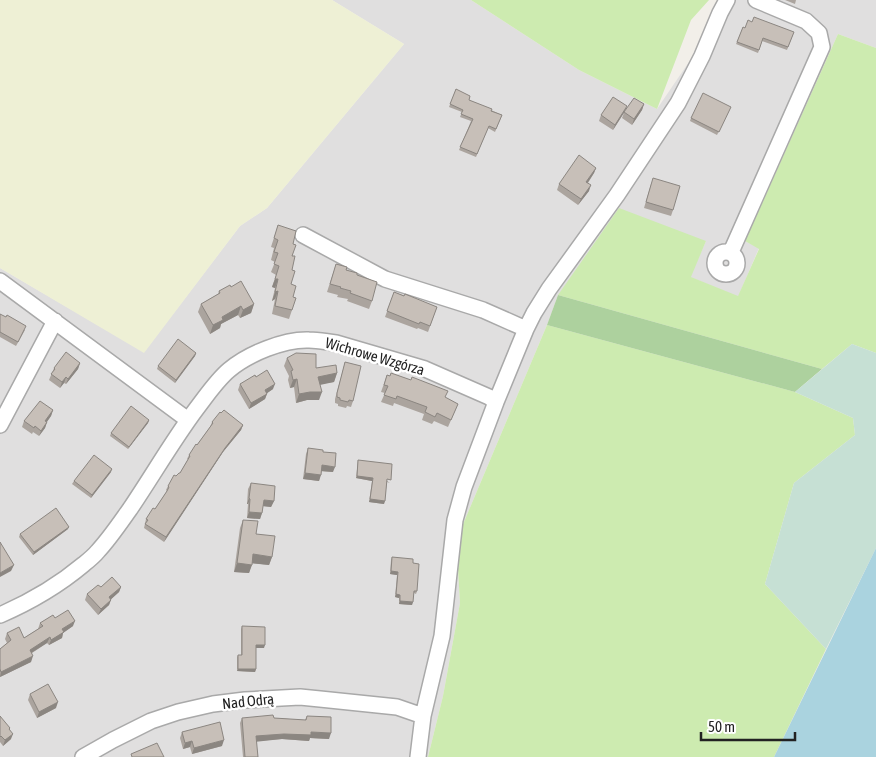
<svg xmlns="http://www.w3.org/2000/svg" width="876" height="757" font-family="'Asap Condensed',sans-serif">
	<rect width="100%" height="100%" fill="#f2efe9"/>
	<path fill="#e0dfdf" d="M 332,0 L 471,0 L 579,70 L 657,109 L 731,0 L 876,0 L 876,48 L 838,34 L 745,241 L 759,248 L 738,297 L 690,277 L 706,241 L 558,295 L 547,325 L 461,529 L 458,569 L 460,603 L 443,696 L 428,757 L 0,757 L 0,268 L 144,352 L 240,226 L 267,208 L 404,44 Z"/>
	<path fill="#eef0d5" d="M 0,0 L 332,0 L 404,44 L 267,208 L 240,226 L 144,353 L 0,268 Z"/>
	<path fill="#cdebb0" d="M 471,0 L 709,0 L 691,20 L 657,109 L 579,70 Z
		M 838,34 L 876,48 L 876,353 L 852,344 L 822,369 L 558,295 L 619,208 L 706,241 L 691,277 L 738,296 L 759,249 L 745,241 Z
		M 547,325 L 795,392 L 853,418 L 855,435 L 794,483 L 765,584 L 826,649 L 774,757 L 428,757 L 443,696 L 460,603 L 458,569 L 461,529 Z"/>
	<path fill="#add19e" d="M 558,295 L 822,369 L 795,392 L 547,325 Z"/>
	<path fill="#c6e0d4" d="M 852,344 L 876,353 L 876,548 L 826,649 L 765,584 L 794,483 L 855,435 L 853,418 L 795,392 Z"/>
	<path fill="#aad3df" d="M 876,548 L 876,757 L 774,757 Z"/>
	<g fill="none" stroke-linecap="round" stroke-linejoin="round">
		<defs>
			<path id="minor" d="M 303,235 L 385,279 L 483,310 L 526,329
				M 731,252 L 822,47 L 819,33 L 806,21 L 756,0
				M715 263a11 11 0 1 1 22 0a11 11 0 1 1-22 0Z
				M 0,281 L 188,420
				M 0,425 L 55,321
				M 0,615 C 30,602 59,585 84,564 C 89,560 94,556 98,551 C 110,538 120,523 130,509 C 153,475 173,440 197,408 C 207,395 217,380 229,370 C 248,354 284,339 309,340 C 318,340 327,342 336,343 L 425,369 L 489,397 L 496,402
				M 83,757 L 113,740 L 151,721 L 178,712 L 213,704 L 245,700 L 300,697 L 320,699 L 397,707 L 423,716
				M 418,757 L 423,716 L 442,636 L 455,520 L 464,487 L 496,402 L 526,329 L 534,313 L 549,289 L 617,195 L 678,103 L 702,56 L 720,13 L 727,0"/>
		</defs>
		<use href="#minor" stroke="#a9a9a9" stroke-width="18"/>
		<use href="#minor" stroke="#fff" stroke-width="15"/>
	</g>
	<path fill="#aba49e" d="M 785,0 L 796,0 L 795,4 Z
		M 743,27 L 745,28 L 794,32 L 787,50 L 762,41 L 758,53 L 736,44 Z
		M 456,89 L 469,100 L 502,115 L 495,132 L 488,128 L 476,157 L 459,150 L 471,121 L 460,117 L 462,112 L 449,107 Z
		M 644,104 L 642,110 L 632,125 L 622,118 L 624,113 L 613,130 L 599,121 L 601,115 L 625,111 Z
		M 730,109 L 717,135 L 690,121 L 691,118 Z
		M 596,168 L 594,173 L 588,183 L 589,191 L 578,205 L 557,190 L 559,184 Z
		M 651,184 L 673,210 L 671,216 L 644,208 Z
		M 278,225 L 293,244 L 291,284 L 293,297 L 292,310 L 289,319 L 272,314 L 275,299 L 272,301 L 275,288 L 272,287 L 276,275 L 271,272 L 275,262 L 271,260 L 274,248 L 271,247 Z
		M 336,264 L 357,275 L 372,301 L 369,309 L 347,301 L 348,299 L 337,297 L 338,295 L 327,292 Z
		M 231,287 L 254,304 L 251,313 L 240,318 L 238,315 L 221,324 L 220,328 L 210,334 L 198,312 L 201,304 L 218,294 L 219,291 Z
		M 394,292 L 437,307 L 428,332 L 418,328 L 417,329 L 385,317 Z
		M 0,314 L 25,330 L 16,346 L 0,337 Z
		M 196,353 L 195,356 L 175,383 L 157,369 L 158,366 Z
		M 287,358 L 316,368 L 337,373 L 334,382 L 320,384 L 319,400 L 307,400 L 296,403 L 294,387 L 290,388 L 288,380 L 289,376 L 284,366 Z
		M 345,362 L 353,401 L 351,407 L 347,406 L 346,408 L 338,406 L 338,404 L 335,403 L 335,399 Z
		M 80,363 L 78,369 L 66,384 L 64,383 L 60,388 L 49,380 L 54,368 Z
		M 387,375 L 445,398 L 458,404 L 448,427 L 434,421 L 432,424 L 422,420 L 424,414 L 394,403 L 393,406 L 381,402 L 385,393 L 381,392 Z
		M 256,377 L 273,389 L 267,393 L 265,399 L 249,409 L 238,390 L 240,384 Z
		M 53,410 L 51,416 L 47,422 L 45,428 L 39,436 L 33,432 L 32,434 L 22,427 L 24,421 Z
		M 149,420 L 148,423 L 128,449 L 110,436 L 111,433 Z
		M 212,422 L 243,425 L 241,430 L 223,452 L 164,542 L 144,528 L 146,519 L 155,509 L 167,491 L 166,490 L 168,486 L 180,473 L 188,459 L 187,459 L 189,455 L 197,445 L 210,427 Z
		M 308,448 L 323,452 L 333,472 L 321,471 L 319,481 L 303,479 L 306,454 Z
		M 358,460 L 390,483 L 387,482 L 384,504 L 369,502 L 372,481 L 356,478 Z
		M 111,472 L 91,498 L 72,484 L 74,481 Z
		M 251,483 L 274,501 L 271,507 L 263,506 L 262,513 L 260,519 L 247,518 L 248,504 L 247,504 L 248,489 Z
		M 243,520 L 256,534 L 272,557 L 269,565 L 252,563 L 249,573 L 234,572 L 240,528 Z
		M 68,529 L 33,555 L 19,537 L 20,534 Z
		M 392,557 L 413,563 L 417,591 L 416,594 L 414,593 L 412,605 L 399,604 L 399,598 L 395,597 L 397,575 L 390,574 L 391,560 Z
		M 101,587 L 121,587 L 119,592 L 111,599 L 109,605 L 98,615 L 85,600 L 87,594 Z
		M 55,618 L 73,626 L 63,633 L 62,638 L 49,645 L 47,643 L 32,653 L 31,662 L 0,677 L 0,649 L 7,643 L 5,639 L 7,633 L 24,638 L 38,629 L 40,623 Z
		M 242,626 L 264,648 L 256,648 L 256,669 L 255,672 L 237,671 L 237,657 L 238,655 L 241,655 L 241,629 Z
		M 30,694 L 56,708 L 37,718 L 28,700 Z
		M 0,716 L 10,730 L 11,739 L 3,746 L 0,742 Z
		M 307,716 L 329,739 L 310,738 L 309,741 L 282,739 L 256,741 L 258,757 L 243,757 L 240,723 L 242,718 L 274,718 L 305,720 Z
		M 182,732 L 222,746 L 192,754 L 190,747 L 183,749 L 180,738 Z"/>
	<path fill="#8b8681" d="M 644,104 L 642,110 L 632,125 L 634,119 Z
		M 627,106 L 625,111 L 613,130 L 615,125 Z
		M 596,168 L 594,173 L 584,188 L 586,182 Z
		M 591,185 L 589,191 L 578,205 L 581,199 Z
		M 275,279 L 278,279 L 275,288 L 272,287 Z
		M 278,291 L 275,299 L 272,301 L 275,292 Z
		M 254,304 L 251,313 L 240,318 L 243,310 Z
		M 241,306 L 238,315 L 221,324 L 220,328 L 210,334 L 213,325 L 222,317 Z
		M 196,353 L 195,356 L 175,383 L 176,380 Z
		M 80,363 L 78,369 L 66,384 L 68,379 Z
		M 337,373 L 334,382 L 315,386 L 318,377 Z
		M 66,377 L 64,383 L 60,388 L 62,382 Z
		M 297,379 L 294,387 L 290,388 L 293,380 Z
		M 275,384 L 273,389 L 263,396 L 265,390 Z
		M 310,392 L 322,392 L 319,400 L 307,400 L 296,403 L 299,394 Z
		M 267,394 L 265,399 L 249,409 L 251,403 Z
		M 53,410 L 51,416 L 43,427 L 45,421 Z
		M 149,420 L 148,423 L 128,449 L 129,447 Z
		M 47,422 L 45,428 L 39,436 L 41,431 Z
		M 243,425 L 241,430 L 223,452 L 164,542 L 166,537 L 225,448 Z
		M 322,465 L 335,467 L 333,472 L 320,471 Z
		M 112,469 L 111,472 L 91,498 L 92,495 Z
		M 305,473 L 321,475 L 319,481 L 303,479 Z
		M 357,476 L 373,478 L 372,481 L 356,478 Z
		M 249,498 L 250,499 L 248,504 L 247,504 Z
		M 370,499 L 385,501 L 384,504 L 369,502 Z
		M 264,500 L 274,501 L 271,507 L 262,506 Z
		M 249,512 L 262,513 L 260,519 L 247,518 Z
		M 69,527 L 68,529 L 33,555 L 34,552 Z
		M 253,554 L 272,557 L 269,565 L 250,563 Z
		M 237,563 L 252,565 L 249,573 L 234,572 Z
		M 14,565 L 11,571 L 0,577 L 0,573 Z
		M 391,571 L 398,572 L 397,575 L 390,574 Z
		M 121,587 L 119,592 L 107,603 L 109,597 Z
		M 396,594 L 400,595 L 399,598 L 395,597 Z
		M 111,600 L 109,605 L 98,615 L 101,609 Z
		M 400,601 L 413,602 L 412,605 L 399,604 Z
		M 75,621 L 73,626 L 63,633 L 62,638 L 49,645 L 51,640 L 62,629 Z
		M 50,637 L 47,643 L 28,655 L 30,650 Z
		M 256,645 L 265,645 L 264,648 L 255,648 Z
		M 33,656 L 31,662 L 0,677 L 1,672 Z
		M 238,669 L 256,669 L 255,672 L 237,671 Z
		M 58,702 L 56,708 L 37,718 L 39,712 Z
		M 311,732 L 331,733 L 329,739 L 310,738 L 309,741 L 282,739 L 254,742 L 256,736 Z
		M 13,734 L 11,739 L 3,746 L 5,740 Z
		M 224,740 L 222,746 L 192,754 L 194,748 Z
		M 192,741 L 190,747 L 183,749 L 185,743 Z"/>
	<path fill="#c7bfb8" stroke="#8b8681" d="M 754,17 L 794,32 L 788,47 L 763,38 L 759,50 L 737,42 L 743,27 L 745,28 L 748,20 L 752,22 Z
		M 456,89 L 470,96 L 469,100 L 492,109 L 491,111 L 502,115 L 496,129 L 489,126 L 477,154 L 460,147 L 473,119 L 461,114 L 463,110 L 450,104 Z
		M 703,93 L 731,107 L 719,132 L 691,118 Z
		M 613,97 L 627,106 L 615,125 L 601,115 Z
		M 634,98 L 644,104 L 634,119 L 624,112 Z
		M 579,155 L 596,168 L 586,182 L 591,185 L 581,199 L 559,184 Z
		M 653,178 L 680,186 L 673,210 L 646,202 Z
		M 278,225 L 296,231 L 293,244 L 296,245 L 292,256 L 295,256 L 292,270 L 295,271 L 291,284 L 296,286 L 293,297 L 296,298 L 292,310 L 275,306 L 278,291 L 275,292 L 278,279 L 275,279 L 279,266 L 274,264 L 278,253 L 274,252 L 278,240 L 274,238 Z
		M 336,264 L 347,267 L 346,270 L 357,273 L 357,275 L 377,282 L 372,301 L 350,293 L 351,291 L 340,288 L 341,287 L 330,284 Z
		M 241,281 L 254,304 L 243,310 L 241,306 L 222,317 L 223,320 L 213,325 L 201,304 L 220,293 L 219,291 L 230,285 L 231,287 Z
		M 394,292 L 404,296 L 405,294 L 437,307 L 430,326 L 420,322 L 419,324 L 387,311 Z
		M 0,314 L 6,317 L 7,315 L 26,326 L 18,342 L 0,332 Z
		M 178,339 L 196,353 L 176,380 L 158,366 Z
		M 66,352 L 80,363 L 68,379 L 66,377 L 62,382 L 51,374 L 55,369 L 54,368 Z
		M 296,353 L 316,354 L 316,368 L 336,365 L 337,373 L 318,377 L 322,392 L 310,392 L 299,394 L 297,379 L 293,380 L 291,371 L 293,370 L 287,358 Z
		M 345,362 L 361,366 L 353,401 L 349,400 L 348,402 L 340,400 L 340,398 L 337,397 L 337,393 Z
		M 267,370 L 275,384 L 265,390 L 267,394 L 251,403 L 240,384 L 255,375 L 256,377 Z
		M 391,373 L 411,380 L 412,377 L 448,391 L 445,397 L 458,404 L 451,420 L 437,413 L 435,417 L 425,412 L 427,407 L 397,396 L 396,399 L 384,395 L 388,386 L 384,385 L 387,375 L 390,376 Z
		M 40,401 L 53,410 L 45,421 L 47,422 L 41,431 L 35,426 L 34,428 L 24,421 Z
		M 131,406 L 149,420 L 129,447 L 111,433 Z
		M 224,410 L 243,425 L 225,448 L 166,537 L 145,524 L 148,520 L 146,519 L 153,508 L 155,509 L 167,491 L 169,487 L 168,486 L 174,475 L 176,476 L 179,473 L 180,473 L 190,456 L 189,455 L 196,444 L 197,445 L 213,423 L 212,422 L 220,412 L 221,413 Z
		M 308,448 L 323,450 L 323,452 L 336,453 L 335,467 L 322,465 L 321,475 L 305,473 Z
		M 94,455 L 112,469 L 92,495 L 74,481 Z
		M 358,460 L 392,464 L 391,480 L 387,479 L 385,501 L 370,499 L 373,478 L 357,476 Z
		M 251,483 L 275,486 L 274,501 L 264,500 L 262,513 L 249,512 L 250,499 L 249,498 Z
		M 56,508 L 69,527 L 34,552 L 20,534 Z
		M 243,520 L 258,521 L 256,534 L 275,536 L 272,557 L 253,554 L 252,565 L 237,563 Z
		M 0,542 L 14,565 L 0,573 Z
		M 392,557 L 413,559 L 413,563 L 419,564 L 417,591 L 414,591 L 413,602 L 400,601 L 400,595 L 396,594 L 398,572 L 391,571 Z
		M 112,577 L 121,587 L 109,597 L 111,600 L 101,609 L 87,594 L 98,585 L 101,587 Z
		M 68,610 L 75,621 L 62,629 L 64,632 L 51,640 L 50,637 L 30,650 L 33,656 L 1,672 L 0,669 L 0,649 L 11,640 L 7,633 L 19,627 L 24,638 L 43,626 L 40,623 L 53,615 L 55,618 Z
		M 242,626 L 265,627 L 265,645 L 256,645 L 256,669 L 238,669 L 238,655 L 242,655 Z
		M 48,684 L 58,702 L 39,712 L 30,694 Z
		M 273,715 L 274,718 L 306,720 L 307,716 L 331,717 L 331,733 L 311,732 L 311,735 L 284,734 L 256,736 L 258,757 L 245,757 L 242,718 Z
		M 0,716 L 10,728 L 9,729 L 13,734 L 5,740 L 1,736 L 0,737 Z
		M 220,722 L 224,740 L 194,748 L 192,741 L 185,743 L 182,732 Z
		M 157,743 L 164,757 L 132,757 L 131,754 Z"/>
	<g text-anchor="middle" dominant-baseline="central" stroke-width="5" stroke-linejoin="round" paint-order="stroke">
		<g font-size="15" fill="#222" stroke="#fff">
			<text transform="translate(375 356) rotate(16)">Wichrowe Wzgórza</text>
			<text transform="translate(248 701) rotate(-6)">Nad Odrą</text>
		</g>
	</g>
	<path d="M701 732v8h94v-8" fill="none" stroke="#222222" stroke-width="2.5"/>
	<text x="708" y="732" font-size="15" fill="#222222" stroke="#ffffff" stroke-width="4" paint-order="stroke">50 m</text>
</svg>
